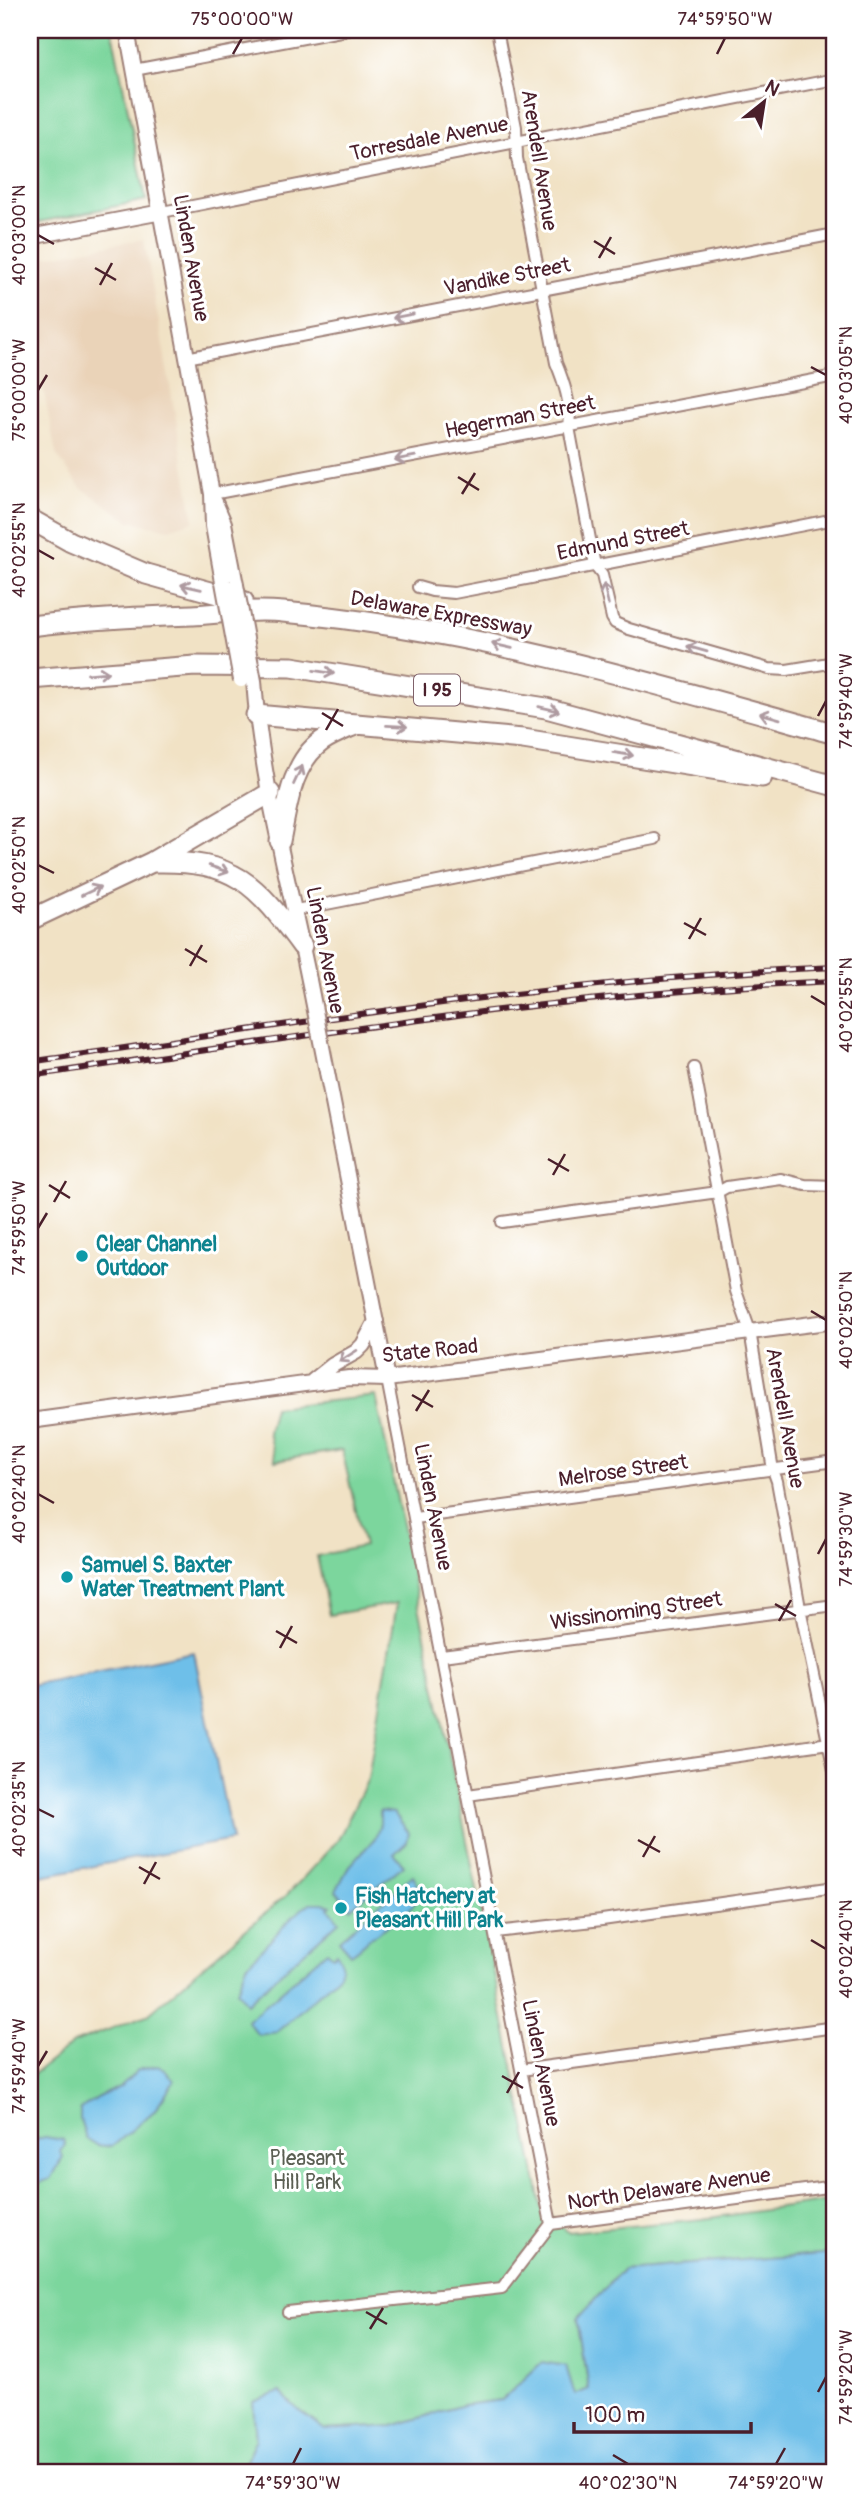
<svg xmlns="http://www.w3.org/2000/svg" width="865" height="2502" font-family="Pangolin,sans-serif">
	<rect width="100%" height="100%" fill="#fff"/>
	<filter id="ink" filterUnits="userSpaceOnUse"><feTurbulence type="fractalNoise" baseFrequency=".0143" numOctaves="2"/><feDisplacementMap in="SourceGraphic" scale="14" xChannelSelector="R" yChannelSelector="G"/><feConvolveMatrix kernelMatrix="1 2 1 2 8 2 1 2 1" color-interpolation-filters="sRGB"/></filter>
	<filter id="wash" filterUnits="userSpaceOnUse"><feTurbulence type="fractalNoise" baseFrequency=".00686" numOctaves="4" result="noise"/><feDisplacementMap in="SourceGraphic" scale="28" xChannelSelector="R" yChannelSelector="G"/><feGaussianBlur stdDeviation="1.57" result="paint"/><feColorMatrix in="noise" values="0 0 0 0 0 0 0 0 0 0 0 0 0 0 0 0 0 1.4 0 .05"/><feComposite in="paint" operator="in"/></filter>
	<g filter="url(#wash)">
		<rect width="100%" height="100%" fill="#f1e2c5"/>
		<path fill="#ead3b8" d="M 144,239 L 194,521 L 169,529 L 130,521 L 80,487 L 56,454 L 30,319 L 30,260 Z"/>
		<path fill="#7bd69d" stroke="#627a64" stroke-width="2" d="M 30,30 L 112,30 L 146,200 L 30,224 Z
			M 376,1396 L 542,2208 L 568,2232 L 703,2219 L 835,2200 L 835,2253 L 623,2269 L 578,2318 L 589,2389 L 575,2395 L 542,2363 L 502,2400 L 463,2405 L 393,2426 L 325,2430 L 298,2410 L 280,2393 L 253,2402 L 256,2439 L 246,2461 L 248,2472 L 233,2472 L 232,2467 L 212,2472 L 30,2472 L 30,2077 L 74,2043 L 147,2015 L 292,1890 L 338,1840 L 368,1779 L 397,1603 L 329,1615 L 317,1556 L 364,1546 L 342,1450 L 275,1461 L 268,1432 L 274,1407 Z"/>
		<path fill="#6ebfe9" stroke="#5c6f8a" stroke-width="2" d="M 194,1652 L 232,1840 L 30,1878 L 30,1685 Z
			M 380,1811 L 394,1813 L 409,1833 L 407,1842 L 394,1854 L 404,1865 L 351,1908 L 336,1891 L 348,1868 L 375,1838 L 380,1824 Z
			M 413,1875 C 430,1905 398,1918 377,1933 C 368,1939 361,1948 351,1954 L 339,1940 Z
			M 310,1903 L 323,1903 L 331,1906 L 329,1908 L 339,1921 L 247,2003 L 237,1991 L 247,1965 L 293,1916 Z
			M 327,1951 L 333,1956 L 337,1953 C 343,1961 342,1967 338,1976 L 277,2032 L 258,2035 L 247,2021 Z
			M 157,2066 L 165,2069 L 174,2081 L 154,2111 L 112,2147 L 97,2145 L 86,2138 L 80,2119 L 80,2109 L 99,2097 L 120,2087 L 138,2070 Z
			M 44,2137 L 64,2140 L 65,2145 L 60,2151 L 63,2157 L 51,2179 L 30,2186 L 30,2141 Z
			M 835,2253 L 835,2472 L 248,2472 L 246,2461 L 256,2439 L 253,2402 L 280,2392 L 298,2410 L 325,2430 L 393,2426 L 463,2405 L 502,2400 L 542,2362 L 566,2366 L 575,2395 L 589,2389 L 578,2318 L 623,2269 Z"/>
	</g>
	<g filter="url(#ink)">
		<g fill="none" stroke-linecap="round" stroke-linejoin="round">
			<defs>
				<path id="street" d="M 497,30 L 516,127 L 517,158 L 556,363 C 564,382 572,406 569,427 L 595,566 L 602,575 L 612,618 L 615,623 L 629,629 L 769,669 L 787,670 L 835,662
					M 134,70 L 346,30
					M 162,212 L 835,79
					M 186,358 L 835,234
					M 212,494 L 835,376
					M 418,587 L 432,591 L 454,593 L 835,519
					M 296,910 L 655,839
					M 694,1068 L 736,1291 L 750,1331 L 773,1470 L 777,1481 L 800,1608 L 835,1775
					M 502,1222 L 718,1192 L 727,1187 L 781,1179 L 805,1185 L 835,1186
					M 387,1379 L 551,2224
					M 415,1518 L 835,1461
					M 442,1656 L 835,1605
					M 468,1795 L 829,1743 L 835,1745
					M 495,1932 L 602,1920 L 835,1887
					M 521,2070 L 835,2027
					M 288,2312 L 502,2288 L 551,2224 L 835,2186"/>
				<path id="secondary" d="M 127,30 L 212,494 L 213,526 L 223,582
					M 30,237 L 162,212
					M 215,502 L 224,523 L 236,585
					M 254,681 C 261,781 289,881 309,980
					M 327,1072 L 387,1379
					M 313,1381 L 333,1365 L 356,1352 L 363,1345 L 376,1321
					M 30,1421 L 349,1378 L 387,1379 L 835,1321"/>
				<path id="highway" d="M 30,519 L 71,542 L 146,574 L 243,601
					M 30,626 C 84,619 139,617 193,615 C 223,613 254,609 283,612 C 473,629 653,683 835,734
					M 30,679 L 195,666 L 292,667 L 546,708 L 835,786
					M 256,715 L 523,739 L 762,777
					M 280,841 C 287,807 291,763 322,741 C 332,734 346,729 357,724
					M 153,862 C 236,860 255,883 302,946
					M 30,920 L 152,862 L 270,793"/>
			</defs>
			<use href="#street" stroke="#9e8078" stroke-width="14"/>
			<use href="#secondary" stroke="#9e8078" stroke-width="18"/>
			<use href="#highway" stroke="#9e8078" stroke-width="23"/>
			<use href="#street" stroke="#fff" stroke-width="10"/>
			<use href="#secondary" stroke="#fff" stroke-width="14"/>
			<use href="#highway" stroke="#fff" stroke-width="19"/>
			<defs>
				<path id="rail" d="M 30,1062 C 297,1023 565,979 835,967
					M 30,1076 C 297,1037 565,993 835,981"/>
			</defs>
			<use href="#rail" stroke="#4a1f2b" stroke-width="6"/>
			<use href="#rail" stroke="#fff" stroke-width="3.5" stroke-dasharray="10" stroke-linecap="butt"/>
			<defs>
				<path id="secondary-bridge" d="M 223,582 L 241,680
					M 236,585 L 254,681
					M 309,980 L 327,1072"/>
			</defs>
			<use href="#secondary-bridge" stroke="#9e8078" stroke-width="18" stroke-linecap="butt"/>
			<use href="#secondary-bridge" stroke="#fff" stroke-width="14"/>
		</g>
		<defs><path id="oneway-shaft" d="M-6 0H5M1.5-3L5.5 0L1.5 3" fill="none" stroke-width="1.6" stroke-linecap="round" stroke-linejoin="round" transform="scale(1.75)"/></defs>
		<g stroke="#ae9aa0">
			<use href="#oneway-shaft" transform="translate(403 316) rotate(169)"/>
			<use href="#oneway-shaft" transform="translate(405 458) rotate(170)"/>
			<use href="#oneway-shaft" transform="translate(191 587) rotate(-167)"/>
			<use href="#oneway-shaft" transform="translate(606 594) rotate(-103)"/>
			<use href="#oneway-shaft" transform="translate(502 646) rotate(-167)"/>
			<use href="#oneway-shaft" transform="translate(697 649) rotate(-164)"/>
			<use href="#oneway-shaft" transform="translate(324 672) rotate(9)"/>
			<use href="#oneway-shaft" transform="translate(98 673) rotate(-5)"/>
			<use href="#oneway-shaft" transform="translate(549 709) rotate(13)"/>
			<use href="#oneway-shaft" transform="translate(770 716) rotate(-164)"/>
			<use href="#oneway-shaft" transform="translate(397 726) rotate(3)"/>
			<use href="#oneway-shaft" transform="translate(623 754) rotate(9)"/>
			<use href="#oneway-shaft" transform="translate(298 775) rotate(-65)"/>
			<use href="#oneway-shaft" transform="translate(219 869) rotate(19)"/>
			<use href="#oneway-shaft" transform="translate(91 891) rotate(-26)"/>
			<use href="#oneway-shaft" transform="translate(348 1356) rotate(148)"/>
		</g>
	</g>
	<path fill="none" stroke="#4a1f2b" stroke-width="2.5" d="M 233,54 L 242,38M 717,54 L 725,38M 38,235 L 54,244M 594,241 L 615,254M 599,258 L 611,237M 95,268 L 116,280M 100,285 L 112,263M 811,367 L 826,375M 38,390 L 47,375M 458,477 L 479,490M 462,494 L 475,473M 38,550 L 54,559M 322,713 L 343,726M 818,716 L 826,701M 326,730 L 338,709M 38,865 L 54,873M 684,923 L 706,935M 689,939 L 701,918M 185,949 L 207,962M 190,966 L 202,945M 811,996 L 826,1005M 548,1159 L 569,1171M 553,1175 L 565,1154M 49,1185 L 70,1198M 54,1202 L 66,1181M 38,1228 L 47,1213M 811,1311 L 826,1320M 412,1395 L 433,1407M 416,1411 L 429,1390M 38,1494 L 54,1503M 818,1554 L 826,1539M 775,1604 L 796,1616M 779,1621 L 791,1600M 276,1631 L 297,1643M 280,1648 L 292,1626M 38,1809 L 54,1817M 638,1840 L 660,1852M 643,1857 L 655,1836M 139,1867 L 160,1879M 144,1884 L 156,1862M 811,1940 L 826,1949M 38,2066 L 47,2051M 502,2076 L 523,2088M 507,2093 L 519,2072M 366,2312 L 387,2324M 370,2329 L 383,2308M 818,2392 L 826,2377M 613,2455 L 628,2464M 293,2464 L 301,2448M 776,2464 L 785,2448"/>
	<g fill="#0f9aa8" stroke="#fff" stroke-width="2.5">
		<circle cx="82" cy="1256" r="7"/>
		<circle cx="67" cy="1577" r="7"/>
		<circle cx="341" cy="1908" r="7"/>
	</g>
	<g text-anchor="middle" dominant-baseline="central" stroke-width="6" stroke-linejoin="round" paint-order="stroke">
		<rect fill="#fff" stroke="#80626b" stroke-width="2" x="414" y="674.5" width="46" height="31" rx="5"/>
		<g font-size="19" font-weight="bold" fill="#4a1f2b">
			<text x="437" y="690">I 95</text>
		</g>
		<g font-size="21" fill="#4a1f2b" stroke="#fff">
			<text transform="translate(429 139) rotate(-11)">Torresdale Avenue</text>
			<text transform="translate(539 160) rotate(81)">Arendell Avenue</text>
			<text transform="translate(191 258) rotate(80)">Linden Avenue</text>
			<text transform="translate(507 277) rotate(-11)">Vandike Street</text>
			<text transform="translate(520 417) rotate(-11)">Hegerman Street</text>
			<text transform="translate(623 541) rotate(-11)">Edmund Street</text>
			<text transform="translate(441 614) rotate(10)">Delaware Expressway</text>
			<text transform="translate(325 950) rotate(79)">Linden Avenue</text>
			<text transform="translate(430 1351) rotate(-6)">State Road</text>
			<text transform="translate(785 1418) rotate(80)">Arendell Avenue</text>
			<text transform="translate(623 1471) rotate(-8)">Melrose Street</text>
			<text transform="translate(433 1507) rotate(79)">Linden Avenue</text>
			<text transform="translate(636 1611) rotate(-8)">Wissinoming Street</text>
			<text transform="translate(541 2063) rotate(79)">Linden Avenue</text>
			<text transform="translate(669 2189) rotate(-8)">North Delaware Avenue</text>
		</g>
		<g font-size="21" font-weight="bold" fill="#0d838f" stroke="#fff" text-anchor="start">
			<text x="96" y="1244">Clear Channel<tspan x="96" dy="24">Outdoor</tspan></text>
			<text x="81" y="1565">Samuel S. Baxter<tspan x="81" dy="24">Water Treatment Plant</tspan></text>
			<text x="355" y="1896">Fish Hatchery at<tspan x="355" dy="24">Pleasant Hill Park</tspan></text>
		</g>
		<g font-size="21" fill="#5b5f53" stroke="#fff">
			<text x="307" y="2158">Pleasant<tspan x="307" dy="24">Hill Park</tspan></text>
		</g>
	</g>
	<rect width="865" height="2502" fill="none" stroke="#fff" stroke-width="77"/>
	<g transform="translate(764 102) rotate(30)" stroke="#ffffff" stroke-width="5" paint-order="stroke">
	<path d="M0-5L12 26L0 18L-12 26Z" fill="#4a1f2b"/>
	<text y="-10" font-size="19" font-weight="bold" text-anchor="middle" fill="#4a1f2b">N</text>
	</g>
	<path d="M574 2422v10h177v-10" fill="none" stroke="#4a1f2b" stroke-width="3.5"/>
	<text x="585" y="2422" font-size="21" fill="#4a1f2b" stroke="#ffffff" stroke-width="5" paint-order="stroke">100 m</text>
	<rect x="38" y="38" width="788" height="2426" fill="none" stroke="#4a1f2b" stroke-width="2.5"/>
	<g font-size="18" text-anchor="middle" fill="#4a1f2b">
		<text x="242" y="25">75°00'00"W</text>
		<text x="725" y="25">74°59'50"W</text>
		<text transform="translate(19 235) rotate(-90)" y="6">40°03'00"N</text>
		<text transform="translate(846 375) rotate(-90)" y="6">40°03'05"N</text>
		<text transform="translate(19 390) rotate(-90)" y="6">75°00'00"W</text>
		<text transform="translate(19 550) rotate(-90)" y="6">40°02'55"N</text>
		<text transform="translate(846 701) rotate(-90)" y="6">74°59'40"W</text>
		<text transform="translate(19 865) rotate(-90)" y="6">40°02'50"N</text>
		<text transform="translate(846 1005) rotate(-90)" y="6">40°02'55"N</text>
		<text transform="translate(19 1228) rotate(-90)" y="6">74°59'50"W</text>
		<text transform="translate(846 1320) rotate(-90)" y="6">40°02'50"N</text>
		<text transform="translate(19 1494) rotate(-90)" y="6">40°02'40"N</text>
		<text transform="translate(846 1539) rotate(-90)" y="6">74°59'30"W</text>
		<text transform="translate(19 1809) rotate(-90)" y="6">40°02'35"N</text>
		<text transform="translate(846 1949) rotate(-90)" y="6">40°02'40"N</text>
		<text transform="translate(19 2066) rotate(-90)" y="6">74°59'40"W</text>
		<text transform="translate(846 2377) rotate(-90)" y="6">74°59'20"W</text>
		<text x="293" y="2489">74°59'30"W</text>
		<text x="628" y="2489">40°02'30"N</text>
		<text x="776" y="2489">74°59'20"W</text>
	</g>
</svg>
